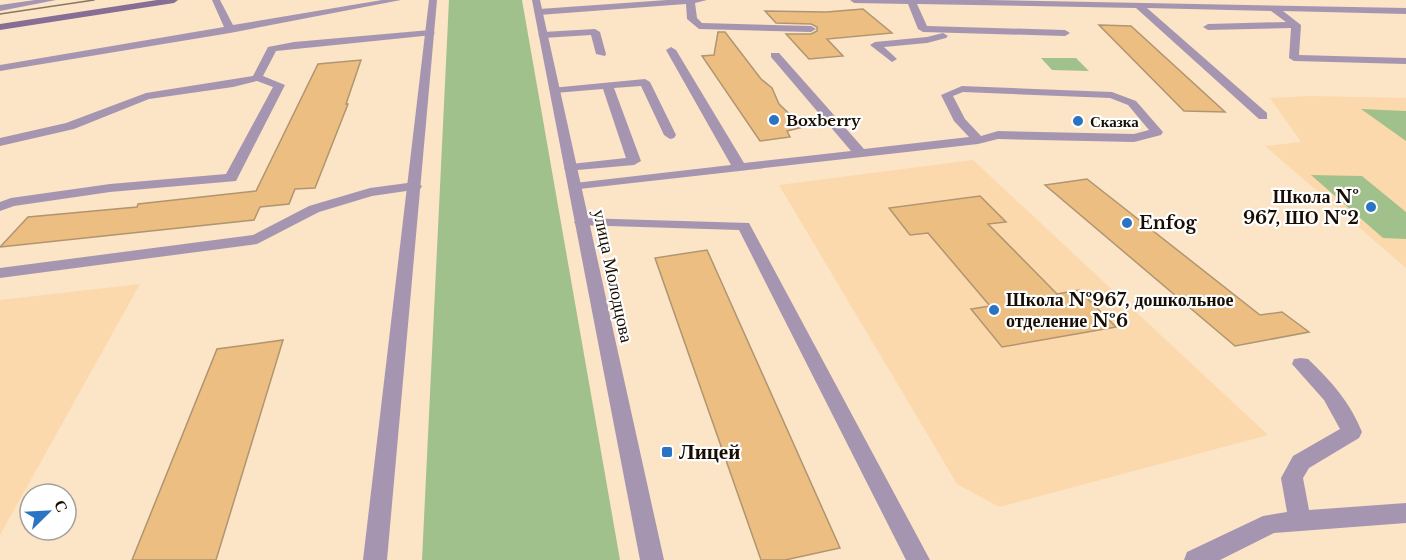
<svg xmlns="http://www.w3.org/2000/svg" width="1406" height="560" font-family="'Libre Baskerville',serif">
	<rect width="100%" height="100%" fill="#fce4c6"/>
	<path fill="#fbd9ac" d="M 1311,96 L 1406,98 L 1406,268 L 1265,146 L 1301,142 L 1270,98 Z
		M 973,160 L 1268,435 L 999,507 L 957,484 L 779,185 Z
		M 140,284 L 0,535 L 0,300 Z"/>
	<path fill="#a0c18b" d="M 449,0 L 522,0 L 620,560 L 422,560 Z
		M 1041,58 L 1076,58 L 1089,71 L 1052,70 Z
		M 1361,109 L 1406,111 L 1406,141 Z
		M 1311,175 L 1362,176 L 1406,212 L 1406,239 L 1383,238 Z"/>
	<path fill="#ecbe81" stroke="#b09571" stroke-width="1.5" d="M 863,9 L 892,33 L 827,39 L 843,56 L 809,59 L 786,34 L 811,34 L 817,31 L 817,27 L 811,24 L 776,23 L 765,11 L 826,12 Z
		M 1099,25 L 1131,26 L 1225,112 L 1184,111 Z
		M 718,32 L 725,32 L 761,79 L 772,88 L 779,104 L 803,127 L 787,131 L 790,137 L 760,141 L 702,56 L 714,55 Z
		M 361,60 L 346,104 L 348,104 L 315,188 L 295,189 L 289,204 L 260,207 L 254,220 L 0,247 L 28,217 L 137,207 L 138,204 L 256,191 L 318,64 Z
		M 1087,179 L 1260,315 L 1282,312 L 1309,332 L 1235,346 L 1045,185 Z
		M 980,196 L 1006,222 L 988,224 L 1057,294 L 1079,290 L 1116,327 L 1002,347 L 971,309 L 990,306 L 928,233 L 910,235 L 889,208 Z
		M 707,250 L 720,279 L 840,548 L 785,560 L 761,560 L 655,258 Z
		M 283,340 L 216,560 L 132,560 L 217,349 Z"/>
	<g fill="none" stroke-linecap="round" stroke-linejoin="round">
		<path fill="#a695b0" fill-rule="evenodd" d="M 212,0 L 220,0 L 233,25 L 382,0 L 401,0 L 230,33 L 0,71 L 0,65 L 224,27 Z
			M 667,0 L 707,0 L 695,3 L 697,18 L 702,23 L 811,26 L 816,29 L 811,32 L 699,29 L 687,19 L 686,4 L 539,15 L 534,12 L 539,9 Z
			M 850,0 L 986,0 L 1406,8 L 1406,14 L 1283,11 L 1301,25 L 1299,55 L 1406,58 L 1406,64 L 1294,61 L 1289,58 L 1291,28 L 1208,30 L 1203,27 L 1208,24 L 1286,22 L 1271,11 L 1147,8 L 1267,113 L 1267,119 L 1259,119 L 1136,8 L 917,4 L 927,26 L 1065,30 L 1070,33 L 1065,36 L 923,32 L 918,29 L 908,4 L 854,3 Z
			M 595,29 L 600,32 L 606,54 L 605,56 L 596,54 L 591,35 L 543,38 L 538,35 L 543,32 Z
			M 430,30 L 435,33 L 433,35 L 276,51 L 263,76 L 285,85 L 236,181 L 110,192 L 14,206 L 0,211 L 0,202 L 11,198 L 110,184 L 226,174 L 273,87 L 257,81 L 233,87 L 149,99 L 74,129 L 0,146 L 0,138 L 66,123 L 146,93 L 253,76 L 268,47 L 294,42 Z
			M 943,33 L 948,36 L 946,38 L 927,43 L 884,47 L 897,59 L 892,62 L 870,45 L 875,42 L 927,37 Z
			M 671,47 L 676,50 L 744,163 L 851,151 L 771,57 L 771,53 L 779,53 L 864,149 L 969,137 L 954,121 L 941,95 L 962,86 L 1112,92 L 1136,101 L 1163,132 L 1161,135 L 1134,142 L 998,139 L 978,144 L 570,190 L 568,187 L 570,184 L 575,183 L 731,165 L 666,50 ZM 963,92 L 1110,98 L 1128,105 L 1149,130 L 1134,134 L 998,131 L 981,136 L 965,119 L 953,96 Z
			M 645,79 L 650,82 L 676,135 L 674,138 L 670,139 L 664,135 L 641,86 L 614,88 L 641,161 L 634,165 L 566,171 L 564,168 L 566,165 L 571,164 L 626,158 L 603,89 L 555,93 L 551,92 L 551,88 Z
			M 415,182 L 422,186 L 420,189 L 372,196 L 319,212 L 257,244 L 0,278 L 0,268 L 253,235 L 309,206 L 370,188 Z
			M 581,218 L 749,223 L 930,560 L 906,560 L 739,230 L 576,225 L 574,222 Z
			M 1301,358 L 1308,359 C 1331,381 1350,402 1362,432 L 1359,438 L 1309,468 L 1303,478 L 1309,510 L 1406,503 L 1406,523 L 1274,533 L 1220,560 L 1184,560 L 1187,552 L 1263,516 L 1287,512 L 1281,478 L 1293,456 L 1340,429 L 1324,400 L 1292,364 L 1294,359 Z"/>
		<path fill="#a695b0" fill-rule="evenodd" d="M 35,0 L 56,0 L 0,11 L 0,5 Z"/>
		<path fill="#a695b0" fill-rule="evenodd" d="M 429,0 L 437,0 L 387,560 L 363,560 Z
			M 532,0 L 540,0 L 664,560 L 640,560 Z"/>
		<path fill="#866e94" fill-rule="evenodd" d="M 157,0 L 178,0 L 174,3 L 0,30 L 0,24 Z"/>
		<path stroke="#877662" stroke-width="1.5" d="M 0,14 L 94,0"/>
	</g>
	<g fill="#2b74c4" stroke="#fff" stroke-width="2">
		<circle cx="774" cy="120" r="6"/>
		<circle cx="1078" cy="121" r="6"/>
		<circle cx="1371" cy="207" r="6"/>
		<circle cx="1127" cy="223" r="6"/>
		<circle cx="994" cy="310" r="6"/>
		<rect x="661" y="446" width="12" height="12" rx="3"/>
	</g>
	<g text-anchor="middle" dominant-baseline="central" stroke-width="4.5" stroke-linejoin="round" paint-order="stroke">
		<g font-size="15" font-weight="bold" fill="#180e03" stroke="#fff" text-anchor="start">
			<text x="786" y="120">Boxberry</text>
			<text x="1090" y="121">Сказка</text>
		</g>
		<g font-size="18" font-weight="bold" fill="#180e03" stroke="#fff" text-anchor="start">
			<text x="1359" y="197" text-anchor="end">Школа №<tspan x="1359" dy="21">967, ШО №2</tspan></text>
			<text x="1139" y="223">Enfog</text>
			<text x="1006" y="300">Школа №967, дошкольное<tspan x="1006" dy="21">отделение №6</tspan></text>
		</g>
		<g font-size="18" fill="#180e03" stroke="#fff">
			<text transform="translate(613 276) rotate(78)">улица Молодцова</text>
		</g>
		<g font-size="21" font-weight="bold" fill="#180e03" stroke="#fff" text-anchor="start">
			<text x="679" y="452">Лицей</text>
		</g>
	</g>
	<g transform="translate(48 512) rotate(66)"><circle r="28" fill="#ffffff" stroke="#a39f9a" stroke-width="1.5"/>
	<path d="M0-4.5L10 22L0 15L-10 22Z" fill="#2b74c4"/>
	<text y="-9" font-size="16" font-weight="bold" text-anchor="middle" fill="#180e03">С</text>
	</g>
</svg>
